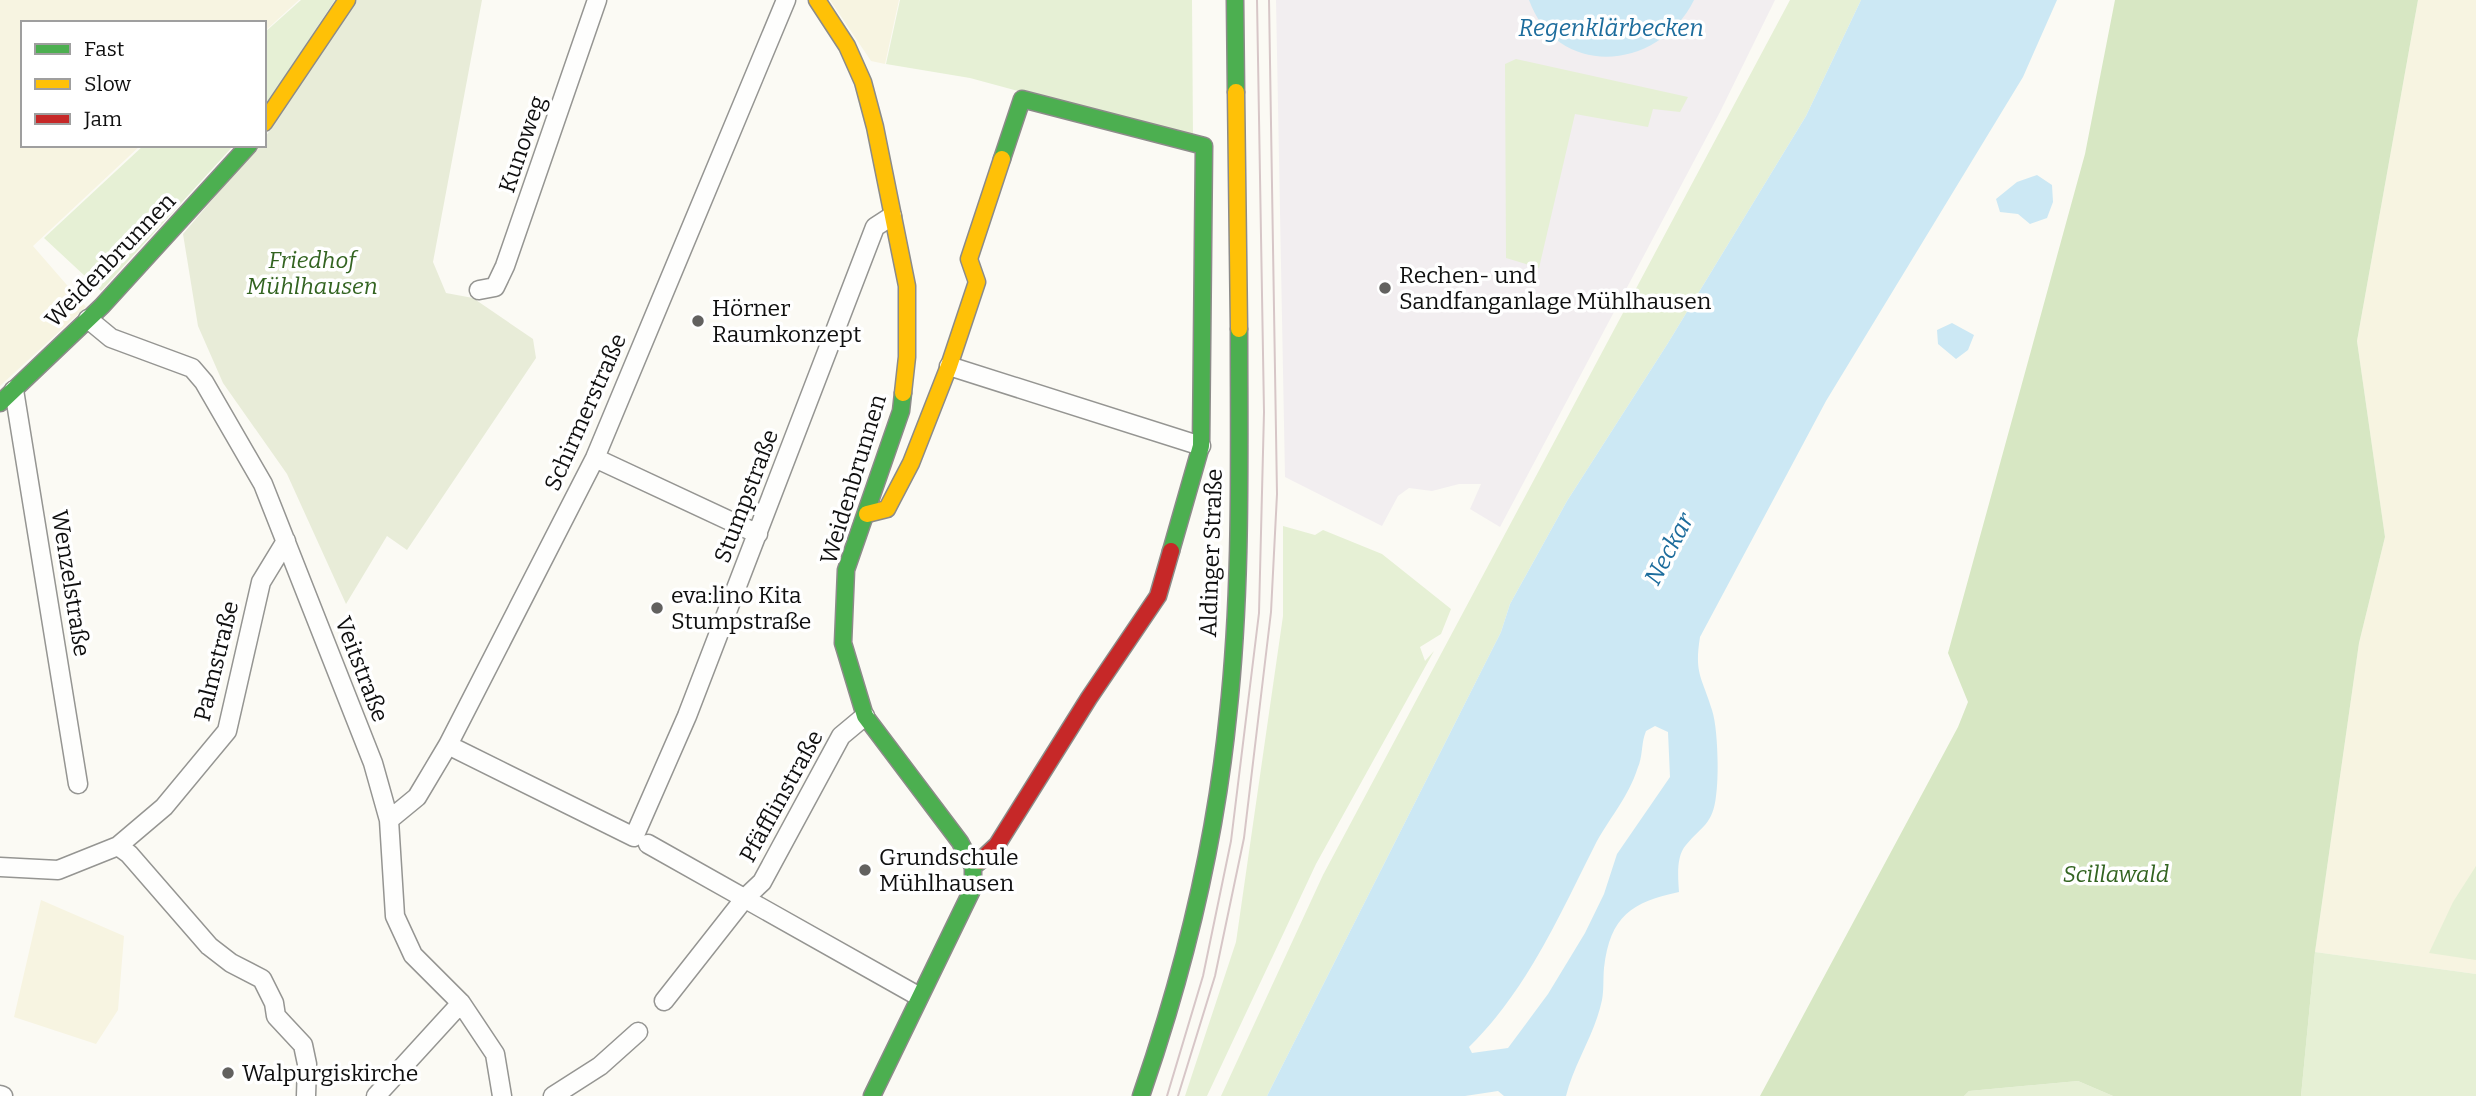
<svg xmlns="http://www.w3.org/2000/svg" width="2476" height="1096" font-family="Bitter,serif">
	<rect width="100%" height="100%" fill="#fbfaf4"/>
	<path fill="#f2eef0" d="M 1276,0 L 1775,0 L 1720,112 L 1500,527 L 1470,509 L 1481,484 L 1459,484 L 1432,491 L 1409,488 L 1398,496 L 1382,526 L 1285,477 Z"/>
	<path fill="#f7f4e1" d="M 0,0 L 299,0 L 264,32 L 264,23 L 23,23 L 23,145 L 141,145 L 33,246 L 86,307 L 0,386 Z
		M 830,0 L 899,0 L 885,64 L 871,61 Z
		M 2418,0 L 2476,0 L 2476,974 L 2315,952 L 2359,643 L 2385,537 L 2357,341 Z
		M 41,900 L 124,936 L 118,1010 L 96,1044 L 14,1017 Z"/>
	<path fill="#e6f0d5" d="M 301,0 L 335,0 L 264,108 L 264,33 Z
		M 900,0 L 1192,0 L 1193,138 L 970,78 L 886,64 Z
		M 1790,0 L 1861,0 L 1806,116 L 1668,343 L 1567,501 L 1510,604 L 1501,632 L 1267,1096 L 1221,1096 L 1323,875 Z
		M 1516,59 L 1688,97 L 1680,112 L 1653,109 L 1648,127 L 1575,114 L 1539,268 L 1506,258 L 1505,64 Z
		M 144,145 L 234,145 L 101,291 L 44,238 Z
		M 1283,526 L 1315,535 L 1323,530 L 1382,554 L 1451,609 L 1441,634 L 1420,647 L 1425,661 L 1434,651 L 1316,864 L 1207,1096 L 1185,1096 L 1236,942 L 1283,616 Z
		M 2476,866 L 2476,960 L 2429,953 L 2453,902 Z
		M 2315,952 L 2476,974 L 2476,1096 L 2301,1096 Z
		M 2078,1081 L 2113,1096 L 1964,1096 L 1969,1091 Z"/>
	<path fill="#d7e7c3" d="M 2115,0 L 2418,0 L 2357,341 L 2385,537 L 2359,643 L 2315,952 L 2301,1096 L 2113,1096 L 2078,1081 L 1969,1091 L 1964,1096 L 1760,1096 L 1958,727 L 1968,702 L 1948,653 L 2085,154 Z"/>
	<path fill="#e8ecd8" d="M 357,0 L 482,0 L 433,262 L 446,293 L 473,298 L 533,339 L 536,358 L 407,550 L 387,536 L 346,604 L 287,474 L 223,383 L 198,326 L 183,234 L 259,145 L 264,145 L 264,139 Z"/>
	<path fill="#cce8f4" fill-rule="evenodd" d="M 1529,0 L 1694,0 C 1659,71 1558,80 1529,0 Z
		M 1861,0 L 2057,0 L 2023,77 L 1826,401 L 1700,637 C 1694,674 1702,677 1712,710 C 1718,728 1719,776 1716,796 C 1713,824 1702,826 1686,845 C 1676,856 1678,877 1679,892 C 1632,902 1610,916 1604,968 C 1603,979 1604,990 1602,1000 C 1595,1034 1574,1063 1566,1096 L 1504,1096 L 1498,1091 L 1465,1096 L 1267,1096 L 1501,632 L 1510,604 L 1567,501 L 1668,343 L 1806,116 ZM 1655,726 L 1668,732 L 1670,777 L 1617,854 L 1604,894 L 1585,933 L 1548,994 L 1508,1048 L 1472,1053 L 1469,1047 C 1527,990 1558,918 1594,847 C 1608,819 1628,799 1638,767 C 1643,756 1641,743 1646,731 Z
		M 2037,175 L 2052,185 L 2053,202 L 2047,218 L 2030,224 L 2018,214 L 2000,212 L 1996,199 L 2017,182 Z
		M 1952,323 L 1974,335 L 1968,350 L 1956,359 L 1938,344 L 1937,330 Z"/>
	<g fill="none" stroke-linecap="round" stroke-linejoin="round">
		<defs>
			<path id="street" d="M 479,290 L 495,287 L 505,266 L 597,0
				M 88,319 L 111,338 L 192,368 L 204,382 L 263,484 L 373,763 L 389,820 L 395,916 L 413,955 L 461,1003 L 495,1054 L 502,1096
				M 949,366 L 1201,446
				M 14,390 L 78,784
				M 595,458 L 758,534
				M 448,745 L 634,837 L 687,716 L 875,227 L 892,216
				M 389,820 L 417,797 L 448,745 L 595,458 L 786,0
				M 648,844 L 918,996
				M 118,846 L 129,854 L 209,946 L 231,963 L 262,979 L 274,1003 L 276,1016 L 303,1045 L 307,1064 L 306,1096
				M 0,867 L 58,870 L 118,846 L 164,807 L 227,731 L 261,582 L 286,541
				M 664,1001 L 745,898 L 762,882 L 841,736 L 865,716
				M 0,1095 L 3,1096
				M 376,1096 L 461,1003
				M 553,1096 L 600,1066 L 638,1032"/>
			<path id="fast" d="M 1235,0 L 1236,92
				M 1002,159 L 1022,99 L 1204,146 L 1201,446 L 1171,551
				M 903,393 L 901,411 L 846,570 L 843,643 L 865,716 L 960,842 L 973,867
				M 0,403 L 102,306 L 249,145
				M 872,1096 L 973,888 L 973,867 L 980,861
				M 1141,1096 C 1184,972 1215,845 1228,715 C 1242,587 1239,457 1239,329"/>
			<path id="slow" d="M 817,0 L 847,46 L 863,82 L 875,127 L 907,286 L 907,357 L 903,393
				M 1236,92 L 1239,329
				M 264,123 L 347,0
				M 867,514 L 887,509 L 911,463 L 949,366 L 977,282 L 969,259 L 1002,159"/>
			<path id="jam" d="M 980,861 L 997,845 L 1089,698 L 1158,596 L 1171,551"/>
		</defs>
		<use href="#street" stroke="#959592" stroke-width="21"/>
		<use href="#fast" stroke="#8c8b89" stroke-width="19"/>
		<use href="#slow" stroke="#8c8b89" stroke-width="19"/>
		<use href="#jam" stroke="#8c8b89" stroke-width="19"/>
		<use href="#street" stroke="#fefefd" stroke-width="18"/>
		<use href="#fast" stroke="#4caf50" stroke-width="16"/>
		<use href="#slow" stroke="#ffc107" stroke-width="16"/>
		<use href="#jam" stroke="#c62828" stroke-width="16"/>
		<path stroke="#d7c6c7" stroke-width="2" d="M 1167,1096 L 1203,976 L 1231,841 L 1259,613 L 1264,412 L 1257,0
			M 1178,1096 L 1215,976 L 1244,838 L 1271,612 L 1277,494 L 1269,0"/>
	</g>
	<g fill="#62615f" stroke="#fff" stroke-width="2.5">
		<circle cx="1385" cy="288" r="7"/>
		<circle cx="698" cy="321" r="7"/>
		<circle cx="657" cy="608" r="7"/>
		<circle cx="865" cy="870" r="7"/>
		<circle cx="228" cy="1073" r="7"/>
	</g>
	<g text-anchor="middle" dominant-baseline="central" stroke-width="7" stroke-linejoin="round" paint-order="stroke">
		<g font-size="23" fill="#0f0f0f" stroke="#fff">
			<text transform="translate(522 144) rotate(-71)">Kunoweg</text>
			<text transform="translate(110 260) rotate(-46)">Weidenbrunnen</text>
			<text transform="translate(585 412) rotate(-66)">Schirmerstraße</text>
			<text transform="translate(853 479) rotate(-73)">Weidenbrunnen</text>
			<text transform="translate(746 496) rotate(-69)">Stumpstraße</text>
			<text transform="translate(1211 553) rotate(-88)">Aldinger Straße</text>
			<text transform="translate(71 583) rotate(81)">Wenzelstraße</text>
			<text transform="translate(216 661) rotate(-76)">Palmstraße</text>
			<text transform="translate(362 669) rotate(69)">Veitstraße</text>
			<text transform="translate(781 796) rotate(-61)">Pfäfflinstraße</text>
		</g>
		<g font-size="23" font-style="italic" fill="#336421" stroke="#fff">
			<text x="312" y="260">Friedhof<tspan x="312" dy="26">Mühlhausen</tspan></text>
			<text x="2116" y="874">Scillawald</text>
		</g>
		<g font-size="23" fill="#0f0f0f" stroke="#fff" text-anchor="start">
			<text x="1399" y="275">Rechen- und<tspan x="1399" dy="26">Sandfanganlage Mühlhausen</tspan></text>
			<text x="712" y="308">Hörner<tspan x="712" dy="26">Raumkonzept</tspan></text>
			<text x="671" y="595">eva:lino Kita<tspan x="671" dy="26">Stumpstraße</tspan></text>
			<text x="879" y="857">Grundschule<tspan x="879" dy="26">Mühlhausen</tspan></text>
			<text x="242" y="1073">Walpurgiskirche</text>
		</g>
		<g font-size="24" font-style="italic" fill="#1c6c9c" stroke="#fff">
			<text x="1611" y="28">Regenklärbecken</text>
			<text transform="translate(1669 549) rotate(-62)">Neckar</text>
		</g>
	</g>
	<rect x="21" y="21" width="245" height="126" fill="#ffffff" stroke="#9f9f9f" stroke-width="2"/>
	<rect x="35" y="44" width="35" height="10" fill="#4caf50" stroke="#9f9f9f" stroke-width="2"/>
	<text x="84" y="56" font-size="21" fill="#0f0f0f">Fast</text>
	<rect x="35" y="79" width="35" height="10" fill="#ffc107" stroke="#9f9f9f" stroke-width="2"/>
	<text x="84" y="91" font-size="21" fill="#0f0f0f">Slow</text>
	<rect x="35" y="114" width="35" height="10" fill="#c62828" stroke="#9f9f9f" stroke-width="2"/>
	<text x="84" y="126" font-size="21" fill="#0f0f0f">Jam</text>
</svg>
